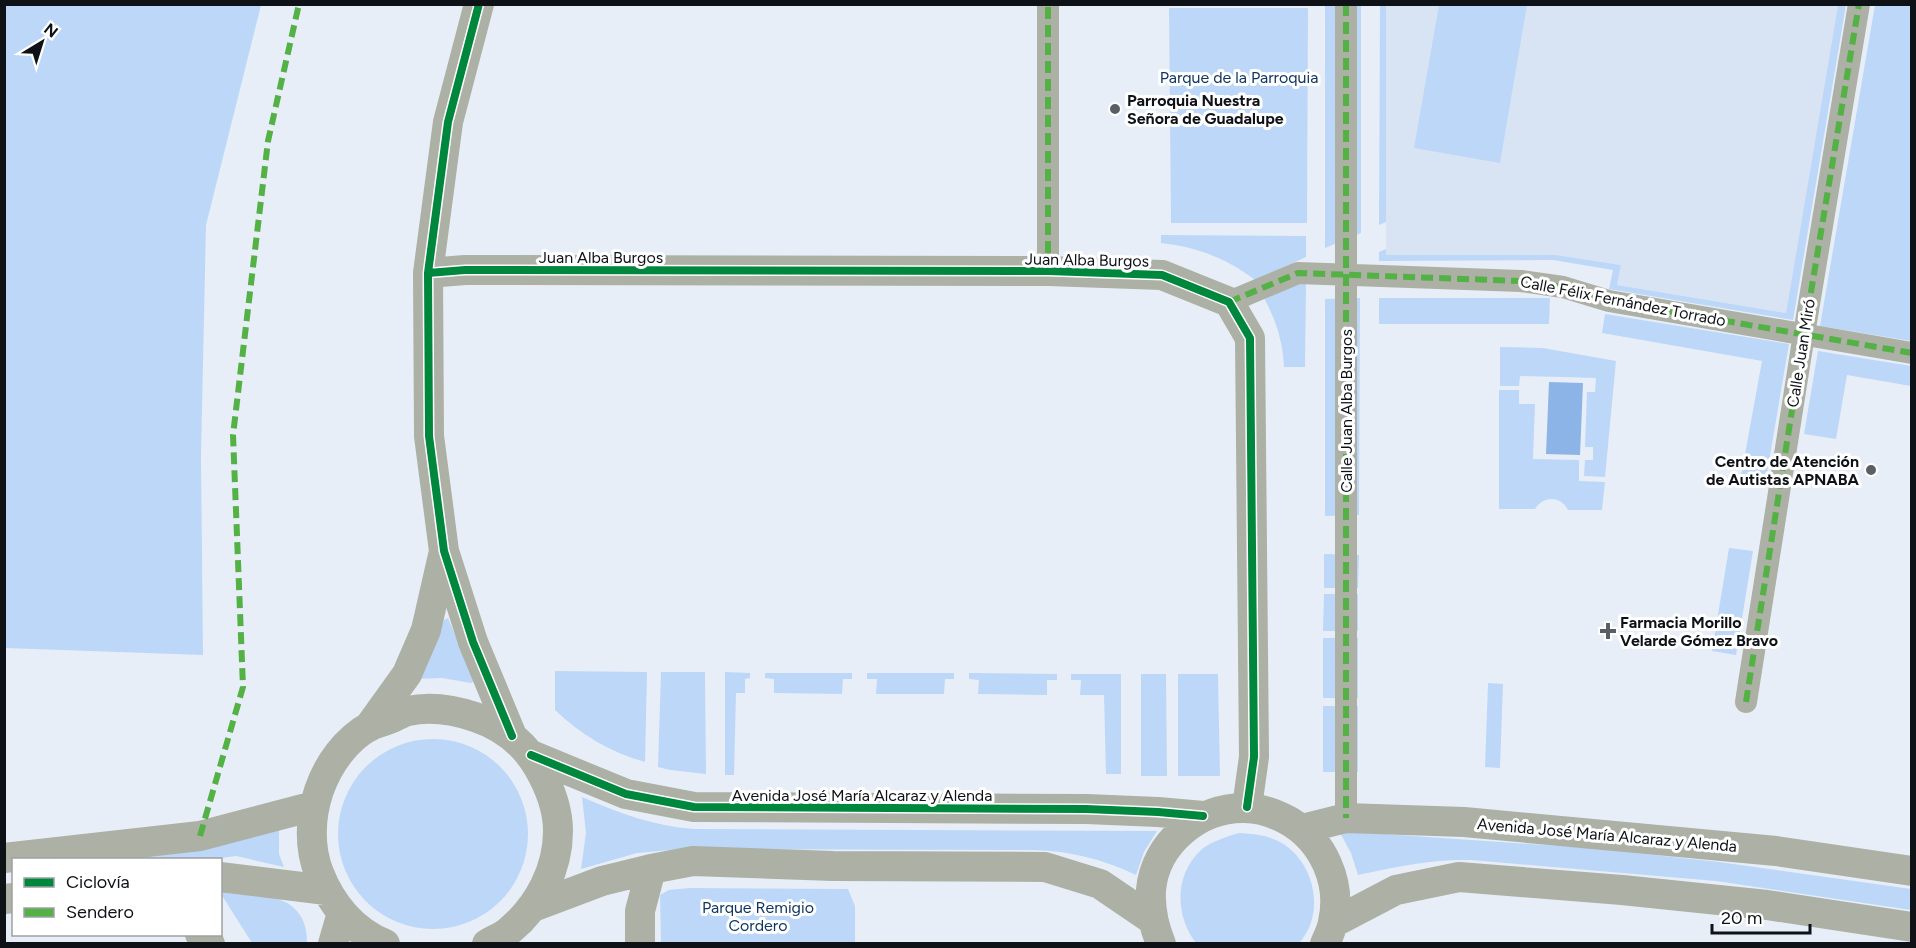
<svg xmlns="http://www.w3.org/2000/svg" width="1916" height="948" font-family="Figtree,sans-serif">
	<rect width="100%" height="100%" fill="#e8eef7"/>
	<path fill="#d8e4f4" d="M 1386,5 L 1838,5 L 1786,313 L 1617,285 L 1621,265 L 1556,255 L 1386,255 Z"/>
	<path fill="#bdd7f9" d="M 5,4 L 261,5 L 206,225 L 201,456 L 203,655 L 5,648 Z
		M 1386,4 L 1386,222 L 1379,225 L 1380,5 Z
		M 1439,5 L 1527,5 L 1500,163 L 1414,148 Z
		M 1838,5 L 1846,5 L 1793,320 L 1609,289 L 1613,270 L 1553,260 L 1379,261 L 1379,252 L 1386,249 L 1386,255 L 1556,255 L 1621,265 L 1617,285 L 1786,313 Z
		M 1875,5 L 1911,5 L 1911,341 L 1820,326 Z
		M 1325,6 L 1361,6 L 1361,233 L 1325,248 Z
		M 1169,8 L 1308,8 L 1307,223 L 1171,223 Z
		M 1161,235 L 1306,236 L 1306,257 L 1255,280 C 1226,258 1197,247 1161,243 Z
		M 1306,282 L 1305,367 L 1284,367 C 1283,342 1276,320 1264,298 Z
		M 1360,298 L 1359,515 L 1325,516 L 1325,299 Z
		M 1379,298 L 1550,298 L 1549,324 L 1379,324 Z
		M 1605,314 L 1789,344 L 1766,479 L 1741,476 L 1762,361 L 1602,333 Z
		M 1500,347 L 1543,348 L 1616,361 L 1605,477 L 1584,476 L 1585,460 L 1593,460 L 1593,447 L 1585,447 L 1587,392 L 1595,392 L 1596,378 L 1520,376 L 1519,386 L 1500,386 Z
		M 1818,351 L 1911,366 L 1911,386 L 1847,375 L 1836,439 L 1804,434 Z
		M 1499,390 L 1519,390 L 1519,404 L 1535,404 L 1533,459 L 1579,460 L 1579,481 L 1605,482 L 1602,510 L 1568,510 C 1560,495 1543,496 1535,509 L 1499,509 Z
		M 1729,548 L 1753,551 L 1736,655 L 1712,651 Z
		M 1324,554 L 1359,555 L 1358,588 L 1324,588 Z
		M 1324,594 L 1358,594 L 1358,631 L 1323,631 Z
		M 448,618 L 474,681 L 471,683 L 442,678 L 414,679 L 435,644 L 444,620 Z
		M 1323,638 L 1358,638 L 1358,698 L 1323,698 Z
		M 555,671 L 647,672 L 645,762 C 610,752 581,735 555,710 Z
		M 661,672 L 705,672 L 706,774 L 670,770 L 658,767 Z
		M 725,672 L 750,673 L 750,678 L 745,679 L 745,693 L 736,693 L 734,775 L 725,775 Z
		M 765,673 L 852,673 L 852,679 L 843,679 L 842,694 L 774,693 L 774,679 L 765,678 Z
		M 867,673 L 954,673 L 954,679 L 945,679 L 944,694 L 876,694 L 877,679 L 867,679 Z
		M 969,673 L 1057,674 L 1057,680 L 1047,680 L 1047,695 L 978,694 L 979,680 L 969,679 Z
		M 1071,674 L 1121,674 L 1121,774 L 1106,774 L 1104,695 L 1080,695 L 1081,680 L 1071,680 Z
		M 1141,674 L 1166,674 L 1167,776 L 1141,776 Z
		M 1178,674 L 1218,674 L 1220,776 L 1178,776 Z
		M 1488,683 L 1503,684 L 1500,768 L 1485,767 Z
		M 1323,706 L 1358,706 L 1358,772 L 1323,772 Z
		M338 834a95 95 0 1 1 190 0a95 95 0 1 1-190 0Z
		M 582,797 C 618,813 654,826 694,829 L 1157,831 L 1144,852 L 1136,875 C 1102,859 1071,851 1033,850 L 682,849 L 637,853 L 581,869 L 586,833 Z
		M 279,825 L 279,854 L 284,867 L 236,856 L 206,860 L 85,860 Z
		M 1339,831 L 1589,848 L 1719,862 L 1911,889 L 1911,910 L 1716,881 L 1471,860 C 1432,859 1395,867 1358,875 L 1351,853 Z
		M 1239,833 C 1254,834 1267,835 1280,842 C 1315,861 1326,914 1299,943 L 1196,943 C 1175,916 1174,875 1201,850 C 1212,841 1226,837 1239,833 Z
		M 690,888 L 848,889 L 855,906 L 855,943 L 661,943 L 660,895 L 669,890 Z
		M 221,889 C 259,895 308,892 307,943 L 252,943 L 221,894 Z"/>
	<path fill="#8cb4e7" d="M 1549,382 L 1583,383 L 1580,455 L 1546,454 Z"/>
	<g fill="none" stroke-linecap="round" stroke-linejoin="round">
		<path stroke="#acb0a5" stroke-width="22" d="M 1346,4 L 1346,818
			M 1048,271 L 1048,4
			M 1229,302 L 1298,273 L 1521,281 L 1563,287 L 1609,301 L 1912,353
			M 1746,702 L 1804,334 L 1859,4"/>
		<path stroke="#acb0a5" stroke-width="30" d="M 479,4 L 448,122 L 428,273 L 429,436 L 444,551 L 473,642 L 512,736
			M 428,273 L 465,270 L 1048,271 L 1162,275 L 1229,302 L 1250,338 L 1254,757 L 1247,807
			M 369,727 L 407,674 L 426,630 L 444,551
			M 531,755 L 626,794 L 694,807 L 1086,809 L 1158,812 L 1203,816
			M 1302,829 L 1346,818 L 1464,822 L 1776,851 L 1912,871
			M 4,858 L 200,836 L 314,806
			M 220,877 L 326,890
			M 4,899 L 14,898
			M 533,907 L 602,881 L 651,869 L 693,861 L 833,866 L 1045,867 L 1100,884 L 1153,920
			M 1333,923 L 1396,890 L 1459,877 L 1622,890 L 1767,905 L 1912,927
			M 200,934 L 210,944
			M 333,944 L 342,913
			M 385,944 C 353,931 331,904 319,873 C 299,822 322,753 370,726 C 377,723 385,721 392,718 C 397,716 403,712 408,711 C 431,706 454,710 475,717 C 502,726 524,743 538,767 C 549,786 558,808 558,831 C 558,869 539,906 510,930 C 504,936 495,939 487,944
			M 640,944 L 640,911 L 651,869
			M 1161,944 C 1154,927 1150,909 1151,890 C 1155,843 1199,807 1245,808 C 1260,808 1276,814 1289,821 C 1323,841 1342,882 1333,922 C 1332,929 1328,937 1325,944"/>
		<path stroke="#54b145" stroke-width="6" stroke-dasharray="12 6" stroke-linecap="butt" d="M 1346,4 L 1346,818
			M 1048,271 L 1048,4
			M 1229,302 L 1298,273 L 1521,281 L 1563,287 L 1609,301 L 1912,353
			M 1746,702 L 1804,334 L 1859,4
			M 200,836 L 243,687 L 233,435 L 268,141 L 299,4"/>
		<defs>
			<path id="cycleway" d="M 479,4 L 448,122 L 428,273 L 429,436 L 444,551 L 473,642 L 512,736
				M 428,273 L 465,270 L 1048,271 L 1162,275 L 1229,302 L 1250,338 L 1254,757 L 1247,807
				M 531,755 L 626,794 L 694,807 L 1086,809 L 1158,812 L 1203,816"/>
		</defs>
		<use href="#cycleway" stroke="#fff" stroke-width="11"/>
		<use href="#cycleway" stroke="#00873e" stroke-width="8"/>
	</g>
	<g fill="#5a5f65" stroke="#fff" stroke-width="2">
		<circle cx="1115" cy="109" r="6"/>
		<circle cx="1871" cy="470" r="6"/>
		<path d="M1605 622h6v6h6v6h-6v6h-6v-6h-6v-6h6z"/>
	</g>
	<g text-anchor="middle" dominant-baseline="central" stroke-width="6" stroke-linejoin="round" paint-order="stroke">
		<g font-size="16" fill="#103662" stroke="#fff">
			<text x="1239" y="77">Parque de la Parroquia</text>
			<text x="758" y="907">Parque Remigio<tspan x="758" dy="18">Cordero</tspan></text>
		</g>
		<g font-size="16" font-weight="bold" fill="#0e1217" stroke="#fff" text-anchor="start">
			<text x="1127" y="100">Parroquia Nuestra<tspan x="1127" dy="18">Señora de Guadalupe</tspan></text>
			<text x="1859" y="461" text-anchor="end">Centro de Atención<tspan x="1859" dy="18">de Autistas APNABA</tspan></text>
			<text x="1620" y="622">Farmacia Morillo<tspan x="1620" dy="18">Velarde Gómez Bravo</tspan></text>
		</g>
		<g font-size="16" fill="#0e1217" stroke="#fff">
			<text x="601" y="257">Juan Alba Burgos</text>
			<text transform="translate(1087 260) rotate(1)">Juan Alba Burgos</text>
			<text transform="translate(1623 301) rotate(11)">Calle Félix Fernández Torrado</text>
			<text transform="translate(1801 353) rotate(-81)">Calle Juan Miró</text>
			<text transform="translate(1346 411) rotate(-90)">Calle Juan Alba Burgos</text>
			<text x="862" y="795">Avenida José María Alcaraz y Alenda</text>
			<text transform="translate(1607 835) rotate(5)">Avenida José María Alcaraz y Alenda</text>
		</g>
	</g>
	<rect width="1916" height="948" fill="none" stroke="#0e1217" stroke-width="12"/>
	<rect x="12" y="858" width="210" height="78" fill="#ffffff" stroke="#9fa0a2" stroke-width="1.5"/>
	<rect x="24" y="878" width="30" height="9" fill="#00873e" stroke="#9fa0a2" stroke-width="1.5"/>
	<text x="66" y="888" font-size="18" fill="#0e1217">Ciclovía</text>
	<rect x="24" y="908" width="30" height="9" fill="#54b145" stroke="#9fa0a2" stroke-width="1.5"/>
	<text x="66" y="918" font-size="18" fill="#0e1217">Sendero</text>
	<g transform="translate(42 42) rotate(38)" stroke="#ffffff" stroke-width="4.5" paint-order="stroke">
	<path d="M0-4.5L10 22L0 15L-10 22Z" fill="#0e1217"/>
	<text y="-9" font-size="16" font-weight="bold" text-anchor="middle" fill="#0e1217">N</text>
	</g>
	<path d="M1712 924v9h98v-9" fill="none" stroke="#0e1217" stroke-width="3"/>
	<text x="1721" y="924" font-size="18" fill="#0e1217" stroke="#ffffff" stroke-width="4.5" paint-order="stroke">20 m</text>
</svg>
